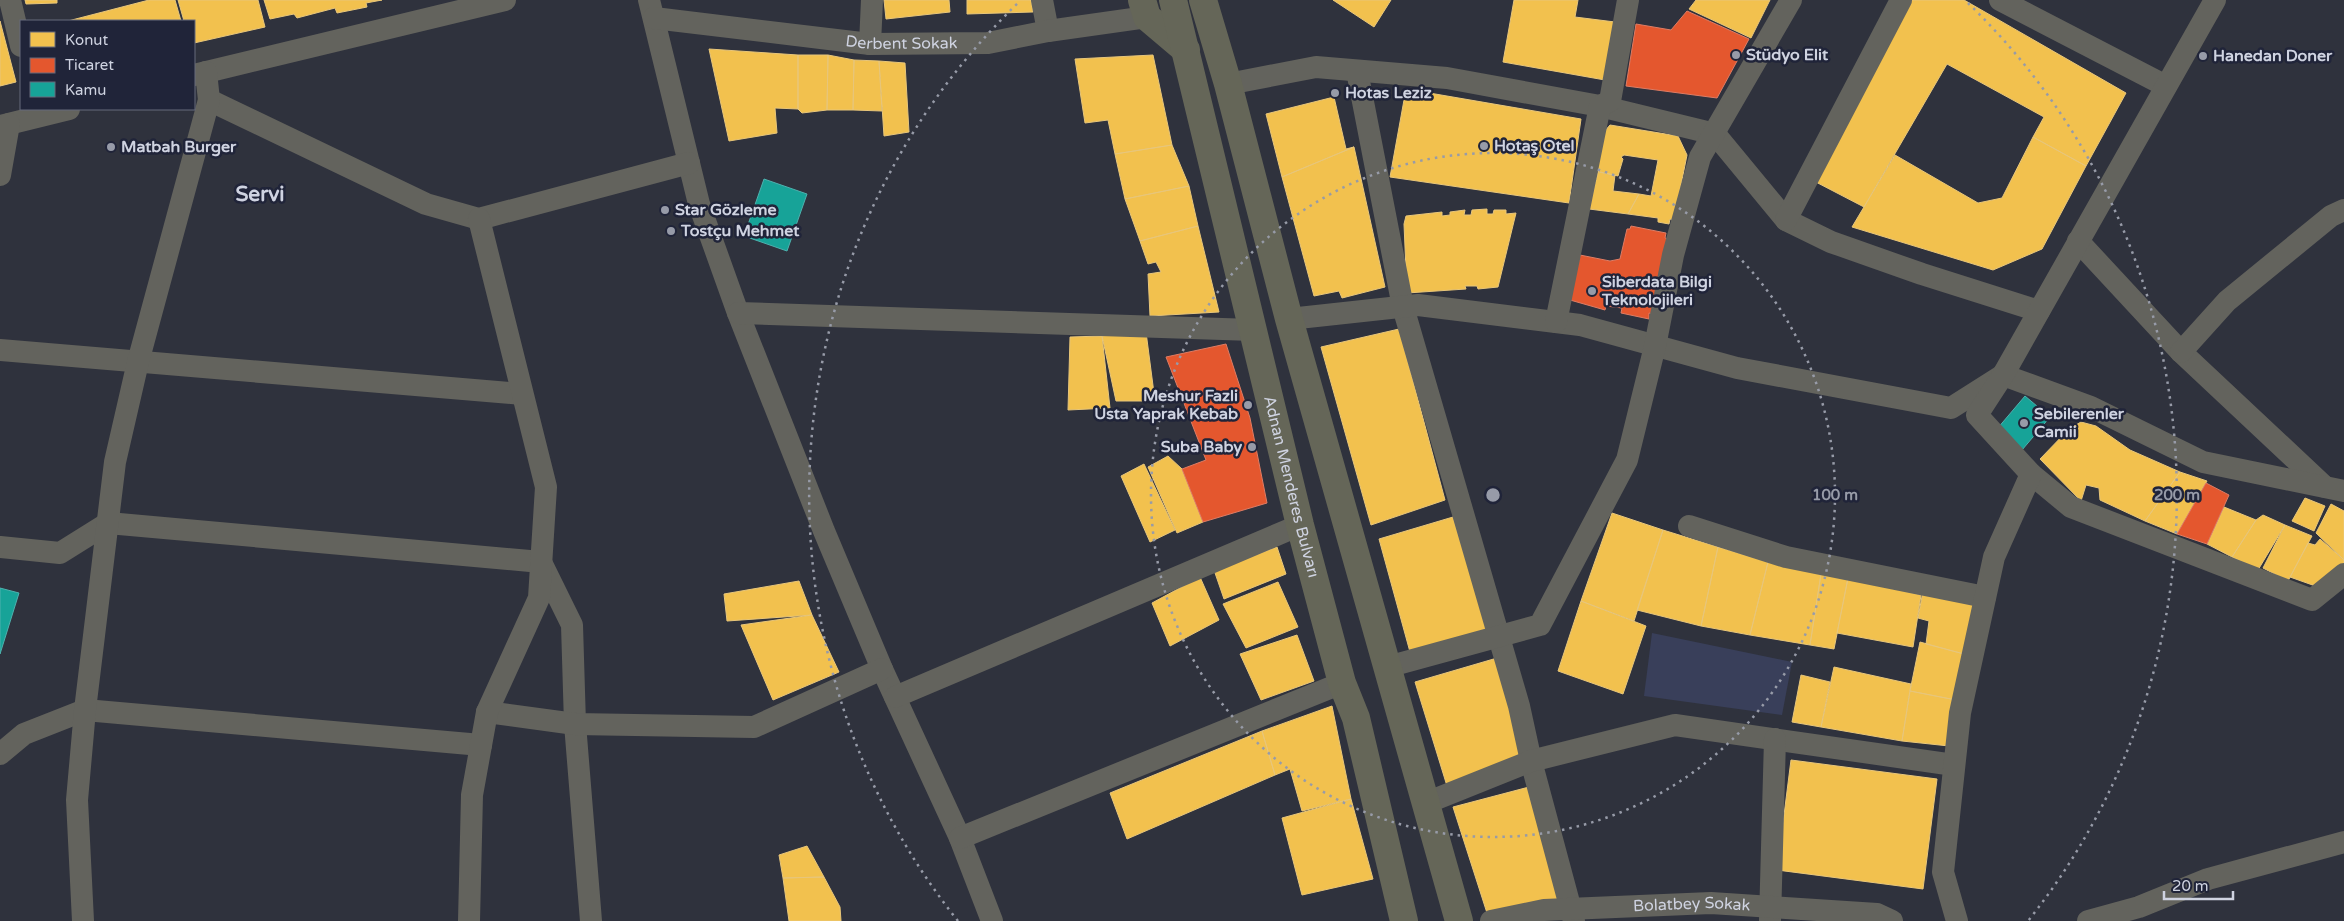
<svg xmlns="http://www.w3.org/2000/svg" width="2344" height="921" font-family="'Varela Round',sans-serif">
	<rect width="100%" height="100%" fill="#2f323d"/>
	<path fill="#393f5a" d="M 1652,633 L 1792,662 L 1782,715 L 1644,696 Z"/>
	<path fill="#f2c14e" stroke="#e8c67a" d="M 25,0 L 57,0 L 57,3 L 26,4 Z
		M 149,0 L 175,0 L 181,21 L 68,21 Z
		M 178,0 L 258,0 L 265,27 L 194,43 L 194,21 L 184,21 Z
		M 264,0 L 382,0 L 366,3 L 367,7 L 337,13 L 335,8 L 297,18 L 294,14 L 270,19 Z
		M 884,0 L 949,0 L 950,12 L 886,19 Z
		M 967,0 L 1031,0 L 1033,12 L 967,14 Z
		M 1333,0 L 1391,0 L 1374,27 Z
		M 1514,0 L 1578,0 L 1575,17 L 1615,22 L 1605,80 L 1503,62 Z
		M 1696,0 L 1770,0 L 1751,38 L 1689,9 Z
		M 1907,0 L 1964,0 L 2126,93 L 2086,166 L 2033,137 L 2044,117 L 1947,64 L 1864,207 L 1812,180 Z
		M 0,21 L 16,82 L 0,86 Z
		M 709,49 L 798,55 L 798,109 L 775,108 L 777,133 L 729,141 Z
		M 798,55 L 828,55 L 827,110 L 802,113 L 798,109 Z
		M 828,55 L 854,60 L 853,110 L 827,110 Z
		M 1153,55 L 1172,145 L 1115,154 L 1108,120 L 1085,123 L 1075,59 Z
		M 854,60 L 879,61 L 882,111 L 853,110 Z
		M 879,61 L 905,63 L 909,132 L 884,136 Z
		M 1406,89 L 1581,119 L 1569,203 L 1390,177 Z
		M 1334,97 L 1346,149 L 1354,147 L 1282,177 L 1266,114 Z
		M 1610,125 L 1678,136 L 1687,155 L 1674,220 L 1670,219 L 1669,224 L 1658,222 L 1658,218 L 1628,214 L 1639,194 L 1651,196 L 1658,160 L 1624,155 L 1621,157 L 1623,159 L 1618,176 L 1596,171 L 1604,132 Z
		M 2033,137 L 2086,166 L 2042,249 L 1993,270 L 1852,227 L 1895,155 L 1978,203 L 2002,198 Z
		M 1172,145 L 1189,186 L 1125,199 L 1115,154 Z
		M 1354,147 L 1385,287 L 1342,298 L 1339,291 L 1314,296 L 1282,177 Z
		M 1598,172 L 1615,175 L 1613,191 L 1639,194 L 1628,214 L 1589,209 Z
		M 1189,186 L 1198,226 L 1140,241 L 1125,199 Z
		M 1487,209 L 1487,214 L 1493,214 L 1494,210 L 1506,210 L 1506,214 L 1516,213 L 1498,287 L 1478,289 L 1477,286 L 1465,286 L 1466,289 L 1407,293 L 1404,224 L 1406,216 L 1442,212 L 1442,216 L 1450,215 L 1450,212 L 1465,210 L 1464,215 L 1471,215 L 1472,210 Z
		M 1198,226 L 1219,312 L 1150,316 L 1148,274 L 1161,272 L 1156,262 L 1148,264 L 1140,241 Z
		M 1399,329 L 1445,500 L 1371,525 L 1321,347 Z
		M 1146,332 L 1155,401 L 1116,401 L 1102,336 Z
		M 1102,336 L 1110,408 L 1068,410 L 1070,337 Z
		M 2081,422 L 2096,426 L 2130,450 L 2180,472 L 2145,521 L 2100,500 L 2099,488 L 2086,485 L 2081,501 L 2040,459 L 2069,429 Z
		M 1168,456 L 1182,469 L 1203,522 L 1177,533 L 1148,467 Z
		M 1144,464 L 1175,530 L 1150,542 L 1121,476 Z
		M 2180,472 L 2207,481 L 2177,534 L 2145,521 Z
		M 2305,498 L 2325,506 L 2314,531 L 2292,521 Z
		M 2331,504 L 2344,511 L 2344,560 L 2316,533 Z
		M 2224,507 L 2256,520 L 2232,557 L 2207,544 Z
		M 1612,513 L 1663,530 L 1634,621 L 1581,601 Z
		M 2263,515 L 2285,525 L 2258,570 L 2232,557 L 2256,520 Z
		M 1453,517 L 1487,629 L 1410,652 L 1379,539 Z
		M 2285,525 L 2312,536 L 2288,581 L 2263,568 Z
		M 1663,530 L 1718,547 L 1701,626 L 1637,610 Z
		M 2320,539 L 2344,560 L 2344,563 L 2321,588 L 2290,577 L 2308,543 L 2315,545 Z
		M 1277,547 L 1286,574 L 1224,599 L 1214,570 Z
		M 1718,547 L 1768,562 L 1750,635 L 1701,626 Z
		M 1768,562 L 1821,574 L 1810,645 L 1750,635 Z
		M 1821,574 L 1848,578 L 1834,649 L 1810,645 Z
		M 1200,577 L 1219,620 L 1170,646 L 1152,603 Z
		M 1848,578 L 1921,595 L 1913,647 L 1837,633 Z
		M 799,581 L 812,615 L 727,621 L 724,594 Z
		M 1278,582 L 1298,627 L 1246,648 L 1223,604 Z
		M 1923,591 L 1974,605 L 1964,654 L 1926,644 L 1929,621 L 1918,618 Z
		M 1581,601 L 1646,626 L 1623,694 L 1558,671 Z
		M 812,615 L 839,672 L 773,700 L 741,625 Z
		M 1297,635 L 1314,681 L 1261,700 L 1240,654 Z
		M 1920,642 L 1964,654 L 1956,700 L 1910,691 Z
		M 1497,658 L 1523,754 L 1447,786 L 1415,682 Z
		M 1834,667 L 1911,684 L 1902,741 L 1821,727 Z
		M 1801,675 L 1830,682 L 1821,727 L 1792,722 Z
		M 1910,691 L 1956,700 L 1949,746 L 1902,741 Z
		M 1332,706 L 1351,799 L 1302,811 L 1290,769 L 1275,775 L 1262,731 Z
		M 1262,731 L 1275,775 L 1127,839 L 1110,793 Z
		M 1791,760 L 1937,779 L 1923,889 L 1777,870 Z
		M 1529,787 L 1561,899 L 1487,913 L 1453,807 Z
		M 1351,799 L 1373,879 L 1302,895 L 1282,818 Z
		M 807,846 L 824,877 L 783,878 L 779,855 Z
		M 824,877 L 840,907 L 841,921 L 789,921 L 783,878 Z"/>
	<path fill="#e4572e" stroke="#de7c64" d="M 1687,11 L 1749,39 L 1717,98 L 1626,86 L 1636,24 L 1671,30 Z
		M 1631,226 L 1666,233 L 1665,238 L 1669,239 L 1653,314 L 1649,313 L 1649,319 L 1621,313 L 1622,308 L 1606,306 L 1605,310 L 1570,300 L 1580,255 L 1610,261 L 1620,259 L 1627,229 L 1630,229 Z
		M 1226,344 L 1250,418 L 1267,503 L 1203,522 L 1182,469 L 1206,460 L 1166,357 Z
		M 2206,483 L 2229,495 L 2207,544 L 2177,534 Z"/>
	<path fill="#17a398" stroke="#4eb1ae" d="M 764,179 L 807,194 L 787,251 L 744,236 Z
		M 2025,396 L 2050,417 L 2022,450 L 1997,429 Z
		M 0,588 L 19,593 L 0,654 Z"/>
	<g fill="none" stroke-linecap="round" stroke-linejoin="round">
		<g stroke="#63635d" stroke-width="22">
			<path d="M 10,0 L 21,46"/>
			<path d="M 649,0 L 699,204 L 738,313 L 824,531 L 882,669 L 960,838 L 992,921"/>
			<path d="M 1042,0 L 1048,31"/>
			<path d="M 2000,0 L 2166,86"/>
			<path id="s1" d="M 654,18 L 870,44 L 988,43 L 1048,31 L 1147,17"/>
			<path d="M 870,44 L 872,0"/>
			<path d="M 1357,71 L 1403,307 L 1519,706 L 1531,761 L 1574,921"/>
			<path d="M 194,75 L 505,0"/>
			<path d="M 1228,84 L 1316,67 L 1447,78 L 1600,106 L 1715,134 L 1786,220 L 1831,242 L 1922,274 L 2039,311"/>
			<path d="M 209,100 L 426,204 L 479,219 L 689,163"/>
			<path d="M 0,126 L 69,109"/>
			<path d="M 0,175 L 9,124"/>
			<path d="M 1786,220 L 1901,0"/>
			<path d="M 2078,241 L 2181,352 L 2325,487"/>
			<path d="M 738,313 L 1253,330"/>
			<path d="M 1289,319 L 1418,305 L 1580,325 L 1737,368 L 1951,408 L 2003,375 L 2091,407 L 2203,462 L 2344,491"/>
			<path d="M 1556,322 L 1600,106 L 1610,101 L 1628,0"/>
			<path d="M 0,350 L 522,394"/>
			<path d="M 2181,352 L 2227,301 L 2331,216 L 2344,210"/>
			<path d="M 2031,474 L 2071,507 L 2312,600 L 2344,574"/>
			<path d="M 1689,526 L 1786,557 L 1985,597"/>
			<path d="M 0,547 L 60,553 L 108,523 L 541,562 L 572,625 L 575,724 L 591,921"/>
			<path d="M 1387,667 L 1540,625 L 1627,460 L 1655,346 L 1673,255 L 1700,157 L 1791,0"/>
			<path d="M 895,697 L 1300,525"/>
			<path d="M 487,712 L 575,724 L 754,727 L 882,669"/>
			<path d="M 0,754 L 24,734 L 85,710 L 481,745"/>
			<path d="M 1426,803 L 1531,761 L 1675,725 L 1954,765"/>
			<path d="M 960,838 L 1342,683"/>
			<path d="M 1770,920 L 1775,739"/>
			<path d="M 83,921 L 77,800 L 85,710 L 115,462 L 138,362 L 209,100 L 206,72"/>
			<path d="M 469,921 L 472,795 L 487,712 L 539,598 L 546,487 L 479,219"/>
			<path id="s2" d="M 1491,921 L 1544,910 L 1711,903 L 1877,914 L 1892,921"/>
			<path d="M 1957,921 L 1943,872 L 1960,713 L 1994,557 L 2031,474 L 1977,415 L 2003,375 L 2215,0"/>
			<path d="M 2088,921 L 2139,907 L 2208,879 L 2344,842"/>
		</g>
		<g stroke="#656658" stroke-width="28">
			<path d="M 1142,0 L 1147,17 L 1186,50"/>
			<path id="s3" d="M 1173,0 L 1300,525 L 1342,683 L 1356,718 L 1404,921"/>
			<path d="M 1203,0 L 1228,84 L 1289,319 L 1459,921"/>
		</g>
	</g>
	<g fill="none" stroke="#979ba8" stroke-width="2.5" stroke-dasharray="2.5 5">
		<circle cx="1493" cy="495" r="342"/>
		<path d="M958 921A684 684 0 0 1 1018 3M1968 3A684 684 0 0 1 2028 921"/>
	</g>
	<g fill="#979ba8" stroke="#202439" stroke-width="2">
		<circle cx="1736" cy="55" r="5"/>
		<circle cx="2203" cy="56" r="5"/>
		<circle cx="1335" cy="93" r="5"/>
		<circle cx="1484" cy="146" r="5"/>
		<circle cx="111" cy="147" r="5"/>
		<circle cx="665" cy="210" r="5"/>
		<circle cx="671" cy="231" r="5"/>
		<circle cx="1592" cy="291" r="5"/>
		<circle cx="1248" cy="405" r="5"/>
		<circle cx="2024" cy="423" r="5"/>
		<circle cx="1252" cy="447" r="5"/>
	</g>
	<g text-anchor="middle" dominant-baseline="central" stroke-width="5" stroke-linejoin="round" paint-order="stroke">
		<g font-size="16" fill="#cfd3e1" stroke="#202439">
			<text stroke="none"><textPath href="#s1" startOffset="249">Derbent Sokak</textPath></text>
			<text stroke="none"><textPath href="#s3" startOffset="501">Adnan Menderes Bulvarı</textPath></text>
			<text stroke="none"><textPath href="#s2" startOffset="202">Bolatbey Sokak</textPath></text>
		</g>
		<g font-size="16" font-weight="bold" fill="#cfd3e1" stroke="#202439" text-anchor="start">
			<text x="1746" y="55">Stüdyo Elit</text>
			<text x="2213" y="56">Hanedan Doner</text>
			<text x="1345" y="93">Hotas Leziz</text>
			<text x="1494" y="146">Hotaş Otel</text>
			<text x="121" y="147">Matbah Burger</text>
			<text x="675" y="210">Star Gözleme</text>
			<text x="681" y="231">Tostçu Mehmet</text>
			<text x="1602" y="282">Siberdata Bilgi<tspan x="1602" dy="18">Teknolojileri</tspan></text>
			<text x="1238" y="396" text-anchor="end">Meshur Fazli<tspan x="1238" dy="18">Usta Yaprak Kebab</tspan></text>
			<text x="2034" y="414">Sebilerenler<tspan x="2034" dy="18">Camii</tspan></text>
			<text x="1242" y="447" text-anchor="end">Suba Baby</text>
		</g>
		<g font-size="21" font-weight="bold" fill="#cfd3e1" stroke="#202439">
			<text x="260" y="194">Servi</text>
		</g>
	</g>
	<circle cx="1493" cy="495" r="8" fill="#979ba8" stroke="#202439" stroke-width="2.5"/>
	<g font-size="15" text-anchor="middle" font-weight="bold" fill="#979ba8" stroke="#202439" stroke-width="5" stroke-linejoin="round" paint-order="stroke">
		<text x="1835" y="500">100 m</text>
		<text x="2177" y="500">200 m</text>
	</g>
	<rect x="20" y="20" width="175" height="90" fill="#202439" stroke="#666a7c"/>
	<rect x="30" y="32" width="25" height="15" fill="#f2c14e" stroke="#666a7c"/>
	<text x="65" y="45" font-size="15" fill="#cfd3e1">Konut</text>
	<rect x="30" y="58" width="25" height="15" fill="#e4572e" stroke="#666a7c"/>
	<text x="65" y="70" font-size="15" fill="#cfd3e1">Ticaret</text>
	<rect x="30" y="82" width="25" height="15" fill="#17a398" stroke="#666a7c"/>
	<text x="65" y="95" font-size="15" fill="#cfd3e1">Kamu</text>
	<path d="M2164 891v8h69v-8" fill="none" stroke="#cfd3e1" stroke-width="2.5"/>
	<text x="2172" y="891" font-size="15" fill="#cfd3e1" stroke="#202439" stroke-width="4" paint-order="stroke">20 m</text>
</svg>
